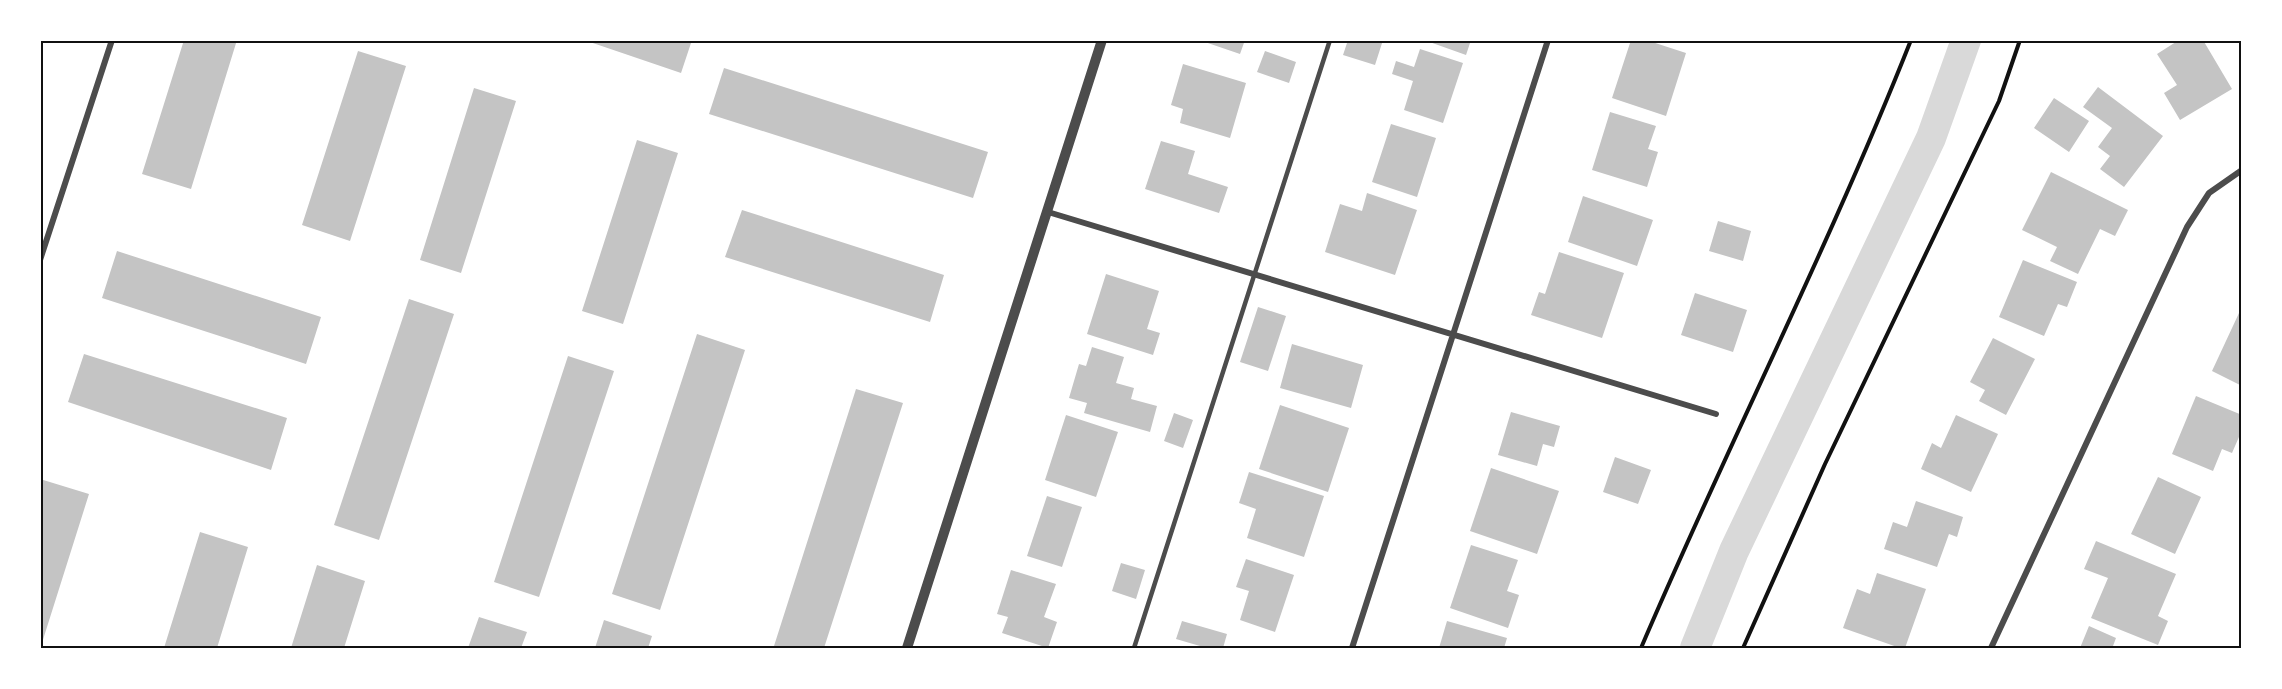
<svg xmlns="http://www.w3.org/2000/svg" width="2282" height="689" font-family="'Golos Text',sans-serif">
	<rect width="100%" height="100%" fill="#fff"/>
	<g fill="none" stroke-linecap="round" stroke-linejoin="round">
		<path stroke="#d9d9d9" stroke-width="30" d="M 1695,648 L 1734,551 L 1931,138 L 1966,40"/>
	</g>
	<path fill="#c4c4c4" d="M 184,40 L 237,40 L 191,189 L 142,174 Z
		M 584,40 L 692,40 L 681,73 Z
		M 1199,40 L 1245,40 L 1240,54 Z
		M 1348,40 L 1383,40 L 1375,65 L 1343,55 Z
		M 1424,40 L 1471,40 L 1466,55 Z
		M 1631,40 L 1646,40 L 1686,53 L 1666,116 L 1612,98 Z
		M 2179,40 L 2203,40 L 2232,89 L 2180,120 L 2164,93 L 2177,85 L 2157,54 Z
		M 1420,49 L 1463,63 L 1443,123 L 1404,110 L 1413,81 L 1392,74 L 1396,61 L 1414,67 Z
		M 358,51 L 406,66 L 350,241 L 302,225 Z
		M 1265,51 L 1296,62 L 1289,83 L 1257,72 Z
		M 1183,64 L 1246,83 L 1230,138 L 1180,123 L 1183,109 L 1171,105 Z
		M 724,68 L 988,152 L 973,198 L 709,114 Z
		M 2098,87 L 2163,136 L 2124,187 L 2100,169 L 2110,156 L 2098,147 L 2112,128 L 2083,107 Z
		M 474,88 L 516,101 L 461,273 L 420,260 Z
		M 2054,98 L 2089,121 L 2069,152 L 2034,128 Z
		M 1610,112 L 1656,126 L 1648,149 L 1658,152 L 1647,187 L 1592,170 Z
		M 1391,124 L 1436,138 L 1417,197 L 1372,182 Z
		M 637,140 L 678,153 L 623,324 L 582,311 Z
		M 1161,141 L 1195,151 L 1188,174 L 1228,187 L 1219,213 L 1145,189 Z
		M 2051,172 L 2128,210 L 2115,236 L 2100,229 L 2078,274 L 2050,261 L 2057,247 L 2022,230 Z
		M 1367,193 L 1417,210 L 1395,275 L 1325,252 L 1340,204 L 1362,211 Z
		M 1583,196 L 1653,220 L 1637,266 L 1568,242 Z
		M 742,210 L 944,275 L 930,322 L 725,257 Z
		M 1718,221 L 1751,231 L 1743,261 L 1709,251 Z
		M 117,251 L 321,317 L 306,364 L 102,298 Z
		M 1559,252 L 1624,273 L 1602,338 L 1531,315 L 1539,292 L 1545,294 Z
		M 2023,260 L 2077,282 L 2067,307 L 2058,304 L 2044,336 L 1999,317 Z
		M 1106,274 L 1159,291 L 1147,329 L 1160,333 L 1153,355 L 1087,334 Z
		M 1695,293 L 1747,310 L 1733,352 L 1681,335 Z
		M 409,299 L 454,314 L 379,540 L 334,525 Z
		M 1258,307 L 1286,316 L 1268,371 L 1240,362 Z
		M 2239,313 L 2242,315 L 2242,386 L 2212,371 Z
		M 697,334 L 745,350 L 660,610 L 612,594 Z
		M 1993,338 L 2035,359 L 2006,415 L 1979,401 L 1985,390 L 1970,382 Z
		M 1292,344 L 1363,365 L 1351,408 L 1280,388 Z
		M 1092,347 L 1124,357 L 1116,383 L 1134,388 L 1131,399 L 1157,406 L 1150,432 L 1084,413 L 1087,403 L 1069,398 L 1079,364 L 1086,366 Z
		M 84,354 L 287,418 L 271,470 L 68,402 Z
		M 568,356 L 614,371 L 539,597 L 494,582 Z
		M 856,389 L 903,403 L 824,648 L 782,648 L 774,646 Z
		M 2196,396 L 2242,415 L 2242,430 L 2232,453 L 2222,449 L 2213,471 L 2172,454 Z
		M 1280,405 L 1349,428 L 1328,492 L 1259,469 Z
		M 1511,412 L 1560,426 L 1554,447 L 1543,444 L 1537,466 L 1498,455 Z
		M 1174,413 L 1193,420 L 1183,448 L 1164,441 Z
		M 1066,415 L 1118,432 L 1096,497 L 1045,480 Z
		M 1956,415 L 1998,434 L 1971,492 L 1921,469 L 1932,443 L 1941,448 Z
		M 1615,457 L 1651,470 L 1638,504 L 1603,492 Z
		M 1491,468 L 1559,491 L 1537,554 L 1470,531 Z
		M 1249,472 L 1324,496 L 1304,557 L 1247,538 L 1256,509 L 1239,503 Z
		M 2158,477 L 2201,497 L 2175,554 L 2131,534 Z
		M 40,479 L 89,494 L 41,646 L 40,646 Z
		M 1047,496 L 1082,507 L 1062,567 L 1027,556 Z
		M 1916,501 L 1963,517 L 1957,537 L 1949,534 L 1937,567 L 1884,549 L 1893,522 L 1907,527 Z
		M 200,532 L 248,547 L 217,648 L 164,648 Z
		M 2096,541 L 2176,574 L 2158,616 L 2168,621 L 2158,645 L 2091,618 L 2108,578 L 2084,569 Z
		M 1471,545 L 1518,560 L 1507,591 L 1519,595 L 1508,628 L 1450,608 Z
		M 1246,559 L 1294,575 L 1275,632 L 1240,620 L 1249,591 L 1236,587 Z
		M 1121,563 L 1145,570 L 1136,599 L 1112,591 Z
		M 317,565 L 365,581 L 344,648 L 291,648 Z
		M 1011,570 L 1056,584 L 1044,617 L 1057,622 L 1048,648 L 1002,633 L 1008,617 L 997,614 Z
		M 1877,573 L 1926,589 L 1905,648 L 1900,648 L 1843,628 L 1857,589 L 1870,594 Z
		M 479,617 L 527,632 L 521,648 L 468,648 Z
		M 604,620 L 652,636 L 648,648 L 595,648 Z
		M 1182,621 L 1227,634 L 1223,648 L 1199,648 L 1200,646 L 1176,639 Z
		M 1447,621 L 1507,638 L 1504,648 L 1439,648 Z
		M 2089,626 L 2116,638 L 2113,646 L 2117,648 L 2080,648 Z"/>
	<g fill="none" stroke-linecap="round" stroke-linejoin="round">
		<path stroke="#111" stroke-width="4" d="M 1641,648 C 1728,444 1829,247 1911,40
			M 1743,648 L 1825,464 L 1999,101 L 2020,40"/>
		<path stroke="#4c4c4c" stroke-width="4.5" d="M 1134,648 L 1330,40"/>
		<path stroke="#4c4c4c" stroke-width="6" d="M 1048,212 L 1716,414
			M 40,260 L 112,40
			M 1352,648 L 1548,40
			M 1991,648 L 2187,227 L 2209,193 L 2242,170"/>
		<path stroke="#4c4c4c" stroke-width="10" d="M 907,648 L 1102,40"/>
	</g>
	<rect width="2282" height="689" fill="none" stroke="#ffffff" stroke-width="84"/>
	<rect x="42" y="42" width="2198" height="605" fill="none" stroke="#111" stroke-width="2"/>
</svg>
